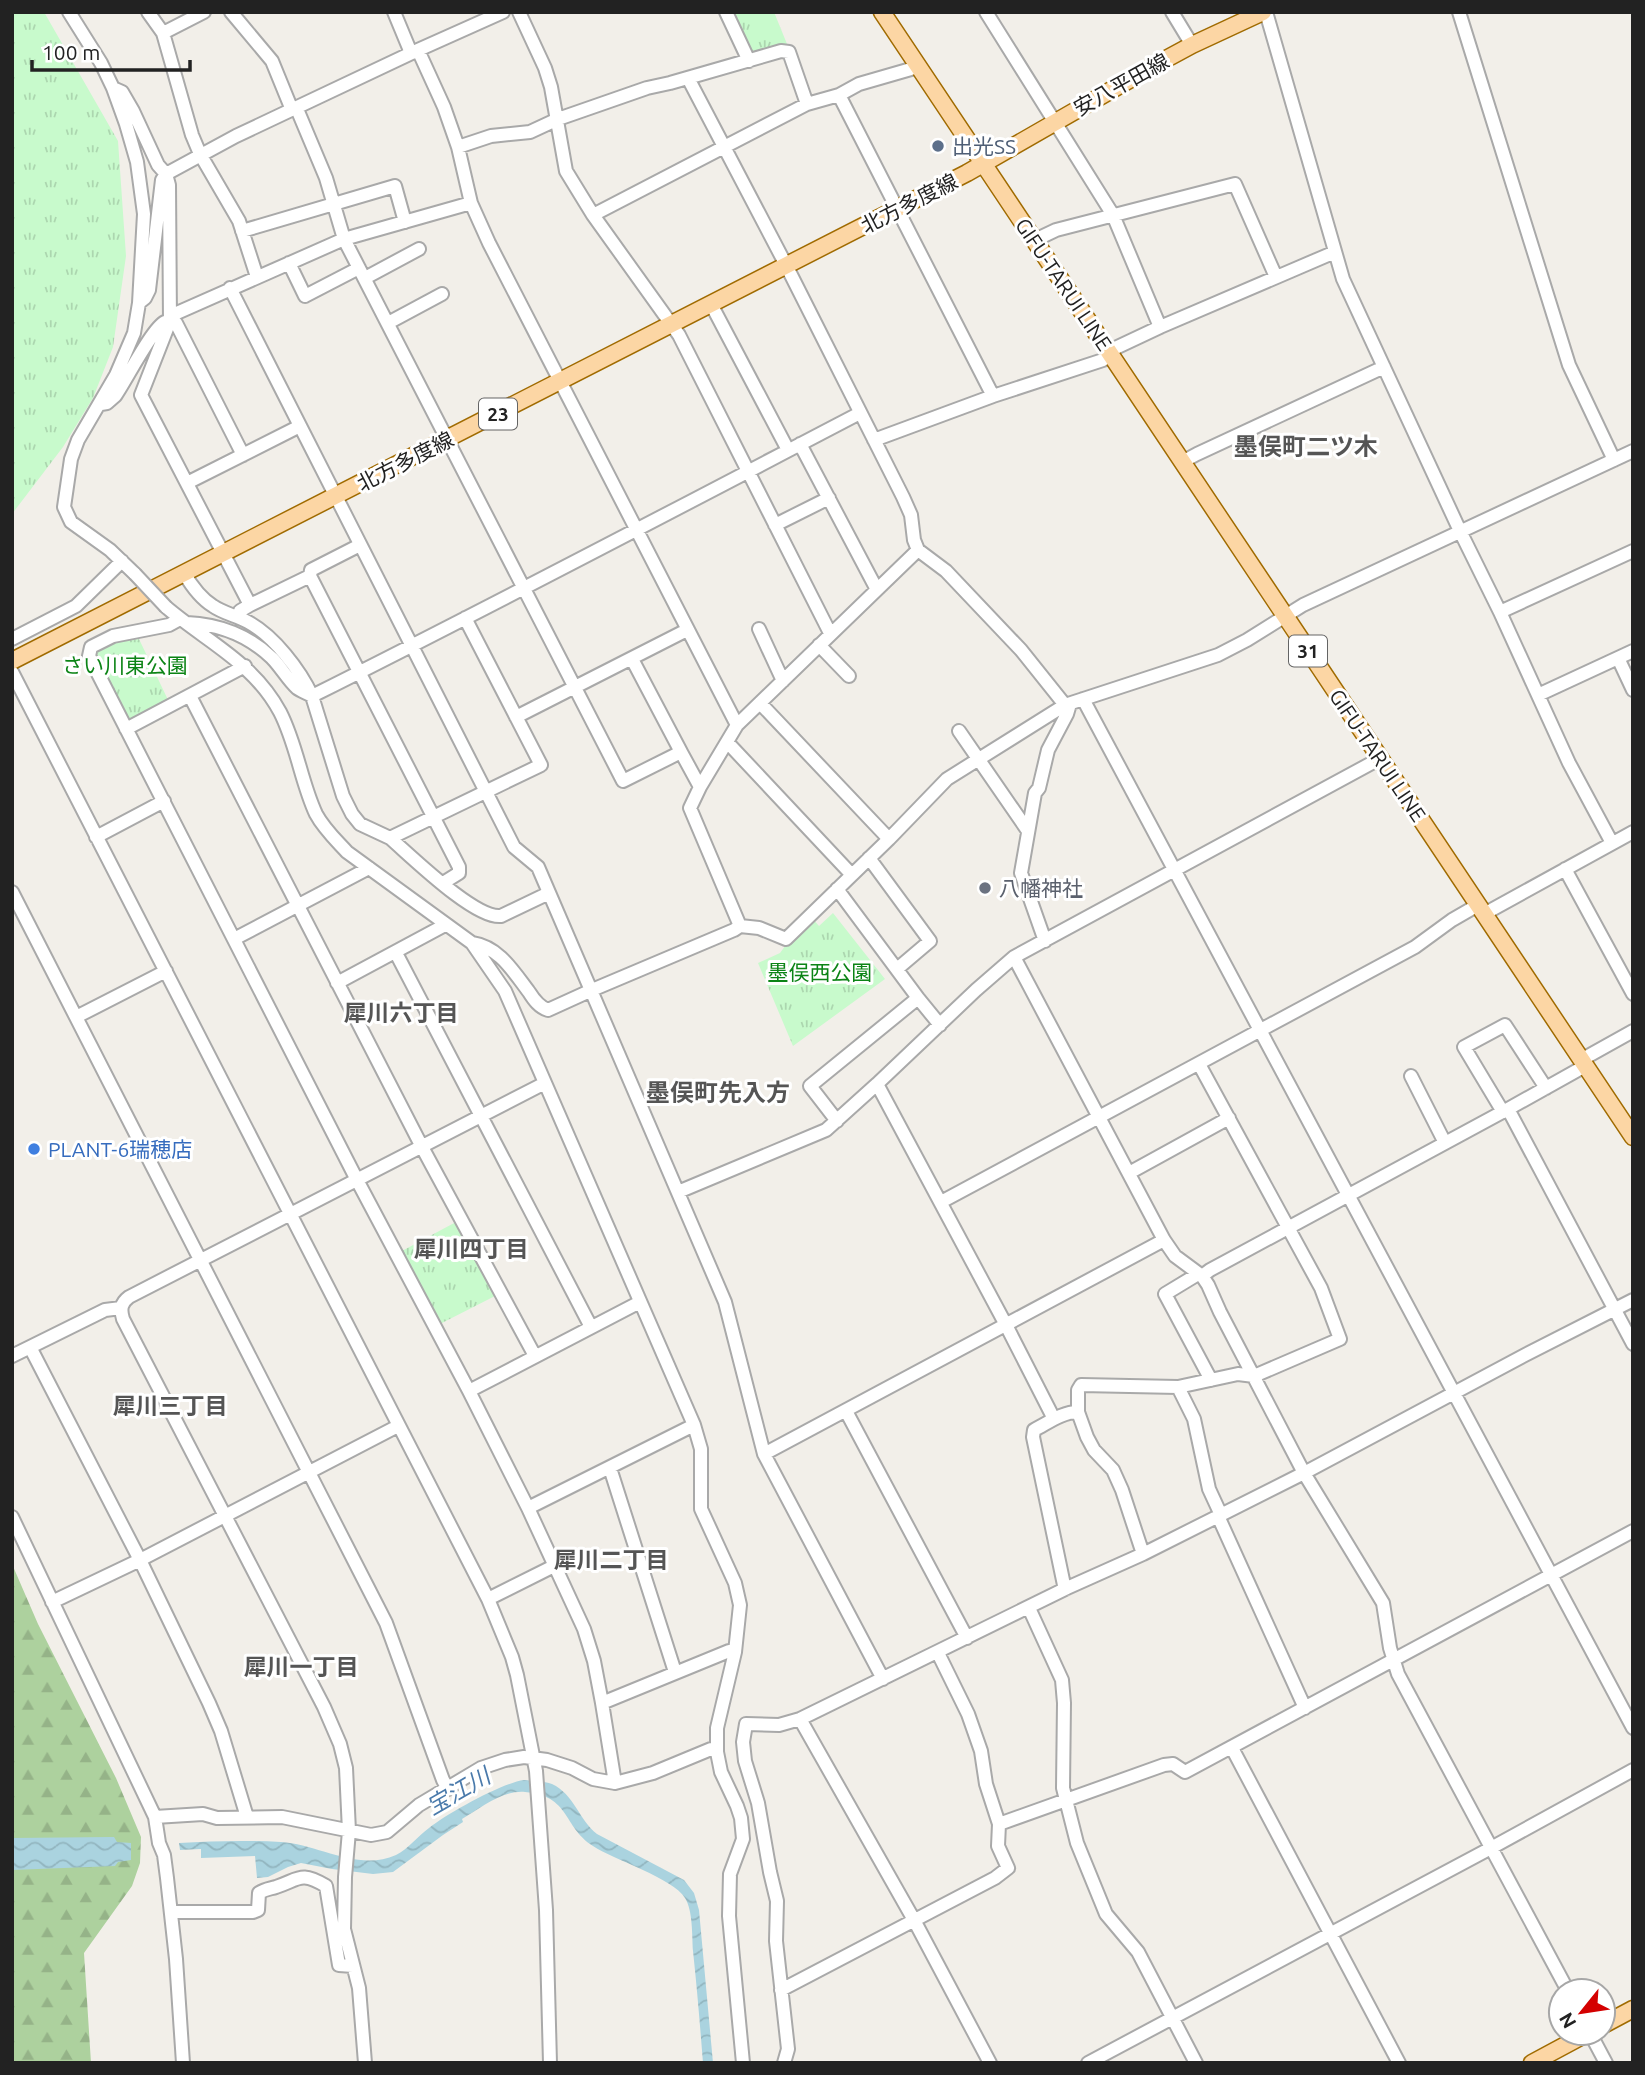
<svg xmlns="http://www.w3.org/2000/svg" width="1645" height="2075" font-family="Ubuntu,'Noto Sans JP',sans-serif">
	<defs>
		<pattern id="forest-firs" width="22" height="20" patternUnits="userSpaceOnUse" patternTransform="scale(1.75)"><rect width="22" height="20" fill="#add19e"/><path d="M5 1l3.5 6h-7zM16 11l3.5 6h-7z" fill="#95b388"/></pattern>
		<pattern id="park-tufts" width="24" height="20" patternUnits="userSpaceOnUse" patternTransform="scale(1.75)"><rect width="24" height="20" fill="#c8facc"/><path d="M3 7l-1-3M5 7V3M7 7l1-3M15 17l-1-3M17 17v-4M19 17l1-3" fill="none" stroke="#acd6af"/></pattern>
		<pattern id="water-waves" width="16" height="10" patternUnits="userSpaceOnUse" patternTransform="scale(1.75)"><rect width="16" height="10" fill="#aad3df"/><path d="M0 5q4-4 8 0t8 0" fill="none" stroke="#92b5bf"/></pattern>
	</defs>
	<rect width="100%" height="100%" fill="#f2efe9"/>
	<path fill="url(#forest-firs)" d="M 12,1564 L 38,1624 L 116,1778 L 141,1837 L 140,1863 L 132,1886 L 84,1953 L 91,2063 L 12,2063 Z"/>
	<path fill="url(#park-tufts)" d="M 12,12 L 44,12 L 118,141 L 126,256 L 113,347 L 93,398 L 63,447 L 12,514 Z
		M 732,12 L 774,12 L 787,44 L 757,53 L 750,50 Z
		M 139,639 L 169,702 L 128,723 L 92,654 L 113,641 Z
		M 833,913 L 885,979 L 793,1046 L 758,963 L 780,953 L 788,942 L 812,918 L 819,926 Z
		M 456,1222 L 495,1296 L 438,1325 L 400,1252 Z"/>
	<path fill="url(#water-waves)" d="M 524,1780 C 533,1781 544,1781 552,1784 C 574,1794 579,1820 597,1834 L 684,1880 L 694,1893 L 699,1910 L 713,2063 L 703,2063 C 700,2025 697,1988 693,1951 C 692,1937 693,1910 685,1898 C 673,1878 614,1860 593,1846 C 562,1826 571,1796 525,1792 C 502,1790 481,1808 462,1819 L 463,1822 L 443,1835 L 393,1872 L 373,1874 L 332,1869 L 301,1863 L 288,1867 L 268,1877 L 257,1878 L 255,1856 L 201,1858 L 201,1849 L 180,1850 L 179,1843 C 212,1841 247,1840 281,1842 C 318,1844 358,1872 396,1855 C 408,1849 418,1836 429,1828 C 448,1813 502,1783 524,1780 Z
		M 114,1837 L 117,1842 L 131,1843 L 131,1860 L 118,1862 L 115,1866 L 12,1870 L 12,1838 Z"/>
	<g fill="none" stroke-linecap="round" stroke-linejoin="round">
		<defs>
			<path id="minor" d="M 69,12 L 101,63 L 113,88 L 126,124 L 137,162 L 144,214 L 139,303 L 134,333 L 116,375 L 78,440 L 71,459 L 64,507 L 71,522 L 110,550 L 135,574
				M 148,12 L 163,33 L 192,135 L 200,154 L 239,221 L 257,277
				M 231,12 L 272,61 L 292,110
				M 394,12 L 411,53
				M 519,12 L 545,68 L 551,87 L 566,171 L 593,215 L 679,335 L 830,633
				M 726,12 L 749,61
				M 986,12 L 1113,215 L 1160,327
				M 1172,12 L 1192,45
				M 1266,12 L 1343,279 L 1460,531 L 1500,612 L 1569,763 L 1612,843
				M 1459,12 L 1569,365 L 1614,460
				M 163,33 L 204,12
				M 418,50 L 444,107 L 458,147 L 471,203 L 489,243 L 737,725
				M 688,78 L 787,267 L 903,497 L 911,515 L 914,540 L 918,550 L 946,571 L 1021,650 L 1065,705
				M 113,88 L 122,92 L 133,111 L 158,165 L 166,174 L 169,185 L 170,321 L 141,395 L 250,605 L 240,611 L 239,618
				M 839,95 L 993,396
				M 458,147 L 491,136 L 530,132 L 558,119 L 647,88 L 670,83 L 781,51 L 789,52 L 807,104
				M 471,203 L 344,239 L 623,781 L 681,752 L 700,787 L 737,725 L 918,550
				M 593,215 L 807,104 L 839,95 L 859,84 L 911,69 L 917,66
				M 242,231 L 395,186 L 405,222
				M 1035,240 L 1056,230 L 1235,184 L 1276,277
				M 289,263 L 305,296 L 359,268
				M 365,278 L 419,249
				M 230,288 L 514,847 L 538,867 L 725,1302 L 764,1454 L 883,1679
				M 140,302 L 145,298 L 149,290 L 162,180 L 166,174 L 236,136 L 418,50 L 503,12
				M 711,304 L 788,450
				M 170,316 L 344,239 L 326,178 L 297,109
				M 388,323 L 442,294
				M 1109,351 L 1160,327 L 1335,252
				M 101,404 L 107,403 L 115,396 C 125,382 153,327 165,322 C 170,320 172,322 176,323 L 243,455
				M 874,440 L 993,396 L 1103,360 L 1111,355
				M 800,444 L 875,586 L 878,588
				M 1182,462 L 1197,454 L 1384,367
				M 187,483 L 300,426
				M 775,525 L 829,498
				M 360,545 L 311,570 L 310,576 L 459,867 L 459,873 L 443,883
				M 184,573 C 191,585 200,598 213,606 C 223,613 237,616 248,622 C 274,636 300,670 312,696 C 307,693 301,691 297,688 C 288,680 281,667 272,658 C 249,636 219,624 187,623
				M 250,605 L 310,576
				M 166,607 C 207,642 253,662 280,712 C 297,745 301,782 316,814 C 324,829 336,840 347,852 L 472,943 L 505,991 L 694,1425 L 701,1449 L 701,1509 L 735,1583 L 740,1605 L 735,1652 L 717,1728 L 717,1752 L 721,1772 L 737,1806 L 741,1818 L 743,1839 L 730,1874 L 729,1916 L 743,2063
				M 1500,612 L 1633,551
				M 465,618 L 541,765 L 390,838 L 360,824 L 352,814 L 343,796 L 312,696 C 496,604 678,508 860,413
				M 180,619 L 169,625 L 113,636 L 91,647 L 89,656 L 357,1180 L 469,1391 L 528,1508 L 584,1629 L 594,1661 L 602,1703 L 615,1783
				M 759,629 L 783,681
				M 12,639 L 76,606 L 122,561
				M 819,645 L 849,676
				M 1618,658 L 1633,690
				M 632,659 L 681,752
				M 12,672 L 488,1599 L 512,1657 L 517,1675 L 536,1771 L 546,1910 L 550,2063
				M 1538,695 L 1633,651
				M 190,696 L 422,1147 L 535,1356
				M 1083,699 L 1633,1728
				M 760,703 L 889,839
				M 516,717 L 687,630
				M 126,729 L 245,666
				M 959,731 L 1028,831
				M 728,743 L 852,875
				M 700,787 L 690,808 L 740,926
				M 96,837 L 164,801
				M 390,838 C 412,857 475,919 501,916 L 549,893
				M 869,858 L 930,941 L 897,969
				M 1565,869 L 1633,994
				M 837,889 L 918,998 L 940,1025
				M 12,892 L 386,1623 L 443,1780 L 448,1789
				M 1484,914 L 1633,832
				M 234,939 L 369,868
				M 1045,941 L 1021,873 L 1035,793 L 1039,788 L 1048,750 L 1067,714 L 1070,704
				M 472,943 C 499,947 513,971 529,992 C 534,1000 539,1007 548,1010 L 592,990 L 734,930 L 740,926 L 759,928 L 786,939 L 889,839 L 947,779 L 1065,705 L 1218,655 L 1247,640 L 1303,605 L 1633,451
				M 396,953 L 591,1327
				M 1014,957 L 1164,1240 L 1175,1256 L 1202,1276 L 1208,1285 L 1220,1312 L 1304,1473 L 1383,1603 L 1390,1648 L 1398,1674 L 1568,1991
				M 337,983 L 445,925
				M 76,1017 L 166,971
				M 1581,1060 L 1633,1031
				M 1411,1076 L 1445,1143
				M 1508,1109 L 1633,1344
				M 1503,1112 L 1464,1047 L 1505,1025 L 1546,1088
				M 837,1121 L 810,1086 L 918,998
				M 1129,1173 L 1229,1118
				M 678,1192 L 826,1130 L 877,1084
				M 941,1202 L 1415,947 L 1452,920 L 1478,905
				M 1198,1274 L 1165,1294 L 1211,1380
				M 1202,1276 L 1210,1270 L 1508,1109 L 1585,1066
				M 30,1347 L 140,1560 L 209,1703 L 221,1731 L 247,1817
				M 12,1356 L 105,1310 L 121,1308
				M 1178,1387 L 1194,1419 L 1209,1489 L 1221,1515
				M 469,1391 L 640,1302
				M 846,1411 L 967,1638
				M 1078,1412 L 1087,1437 L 1094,1450 L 1113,1470 L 1122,1490 L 1143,1554
				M 1054,1419 L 1006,1325 L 877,1084 L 976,990 L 1014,957 L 1381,758
				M 764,1454 L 1164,1240
				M 610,1468 L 675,1672
				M 528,1508 L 694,1425
				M 1218,1516 L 1305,1708
				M 12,1517 L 155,1817 L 159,1843 L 164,1855 L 167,1878 L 176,1959 L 183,2063
				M 1067,1588 L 1064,1585 L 1033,1437 L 1034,1430 C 1048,1423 1062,1412 1078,1412 L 1078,1390 L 1081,1385 L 1178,1387 L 1238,1374 L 1254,1376 L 1340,1339 L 1321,1288 L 1199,1064
				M 488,1599 L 554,1566
				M 52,1602 L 140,1560 L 398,1426
				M 1029,1608 L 1062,1680 L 1064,1703 L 1063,1788 L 1077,1843 L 1106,1914 L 1138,1952 L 1196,2063
				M 938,1653 L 968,1714 L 981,1751 L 986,1784 L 999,1824
				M 602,1703 L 729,1651 L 735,1652
				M 800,1719 L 914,1920 L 990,2063
				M 1232,1748 L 1399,2063
				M 155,1817 L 203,1814 L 217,1818 L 282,1817 L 371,1835 L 387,1832 L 419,1805 L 481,1768 L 505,1760 L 524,1757 L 547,1760 L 572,1768 L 593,1779 L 615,1783 L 653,1773 L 711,1749 L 717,1752
				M 171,1912 L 253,1912 L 258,1910 L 259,1893 C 265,1889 269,1889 276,1887 C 300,1879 300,1871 326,1886 L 339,1965 L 353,1966
				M 781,1990 L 995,1878 L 1008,1868 L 998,1846 L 999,1824 L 1164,1765 L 1173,1764 L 1185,1772 L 1633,1531
				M 1590,2033 L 1606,2063
				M 365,2063 L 359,1988 L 344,1929 L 345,1877 L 349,1831 L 346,1768 L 340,1744 L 324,1707 L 123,1319 C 120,1309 121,1303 129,1297 L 545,1083
				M 784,2063 L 788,2049 L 776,1941 L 777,1901 L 770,1872 L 758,1803 L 745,1761 L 743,1742 L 746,1724 L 779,1725 L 800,1719 L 1067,1588 L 1143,1554 L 1304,1473 L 1525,1355 L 1633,1300
				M 1088,2063 L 1491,1848 L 1633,1770"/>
			<path id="major" d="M 882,12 L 1633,1137
				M 12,661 L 967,173 L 1155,65 L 1192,45 L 1263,12
				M 1603,2025 L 1633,2009
				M 1532,2063 L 1588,2033"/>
		</defs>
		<use href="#minor" stroke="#a9a9a9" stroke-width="16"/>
		<use href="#major" stroke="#a06b00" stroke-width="19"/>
		<use href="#minor" stroke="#fff" stroke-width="12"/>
		<use href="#major" stroke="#fcd6a4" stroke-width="16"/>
		<defs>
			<path id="minor-bridge" d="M 135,574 L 166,607"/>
		</defs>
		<use href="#minor-bridge" stroke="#a9a9a9" stroke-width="16" stroke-linecap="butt"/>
		<use href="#minor-bridge" stroke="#fff" stroke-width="12"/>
	</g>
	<circle fill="#5c6f8a" stroke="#fff" stroke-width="2.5" cx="938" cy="146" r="7"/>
	<circle fill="#6b7280" stroke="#fff" stroke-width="2.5" cx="985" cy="888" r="7"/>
	<circle fill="#3f7fe0" stroke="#fff" stroke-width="2.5" cx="34" cy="1149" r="7"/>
	<g text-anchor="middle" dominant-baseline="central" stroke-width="6" stroke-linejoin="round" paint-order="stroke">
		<g fill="#fff" stroke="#646464" stroke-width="2">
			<rect x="479" y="398.5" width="38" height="31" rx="5"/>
			<rect x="1289" y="635.5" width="38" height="31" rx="5"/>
		</g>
		<g font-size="19" font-weight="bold" fill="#222">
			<text x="498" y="414">23</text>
			<text x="1308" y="651">31</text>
		</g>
		<g font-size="21" fill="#222" stroke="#fff">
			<text transform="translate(1121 84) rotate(-29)">安八平田線</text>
			<text transform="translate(909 203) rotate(-27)">北方多度線</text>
			<text transform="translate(1064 284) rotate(56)">GIFU-TARUI LINE</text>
			<text transform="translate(405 461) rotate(-27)">北方多度線</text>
			<text transform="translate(1378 755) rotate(56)">GIFU-TARUI LINE</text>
		</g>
		<g font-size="21" fill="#4e5e75" stroke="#fff" text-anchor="start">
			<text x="952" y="146">出光SS</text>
		</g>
		<g font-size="21" fill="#0c8416" stroke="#fff">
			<text x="125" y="665">さい川東公園</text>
			<text x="820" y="972">墨俣西公園</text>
		</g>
		<g font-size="21" fill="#5b616d" stroke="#fff" text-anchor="start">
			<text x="999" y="888">八幡神社</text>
		</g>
		<g font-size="21" fill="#366cbe" stroke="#fff" text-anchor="start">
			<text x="48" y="1149">PLANT-6瑞穂店</text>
		</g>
		<g font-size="23" font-weight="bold" fill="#555" stroke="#fff">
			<text x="401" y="1012">犀川六丁目</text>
			<text x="471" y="1248">犀川四丁目</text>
			<text x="170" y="1405">犀川三丁目</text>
			<text x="611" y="1559">犀川二丁目</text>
			<text x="301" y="1666">犀川一丁目</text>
		</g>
		<g font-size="23" font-style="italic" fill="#4a7aab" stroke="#fff">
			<text transform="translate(458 1791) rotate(-30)">宝江川</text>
		</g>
		<g font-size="24" font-weight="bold" fill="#555" stroke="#fff">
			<text x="1306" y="446">墨俣町二ツ木</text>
			<text x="718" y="1092">墨俣町先入方</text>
		</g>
	</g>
	<rect width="1645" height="2075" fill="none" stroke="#222222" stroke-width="28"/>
	<g transform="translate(1582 2012) rotate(240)"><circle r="33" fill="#ffffff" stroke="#a7a7a7" stroke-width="2"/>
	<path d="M0-5L12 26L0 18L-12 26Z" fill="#d40000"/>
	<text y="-10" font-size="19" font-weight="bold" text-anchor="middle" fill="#222222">N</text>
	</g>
	<path d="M32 60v10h158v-10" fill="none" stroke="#222222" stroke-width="3.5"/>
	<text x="42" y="60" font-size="21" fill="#222222" stroke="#ffffff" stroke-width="5" paint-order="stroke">100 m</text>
</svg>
